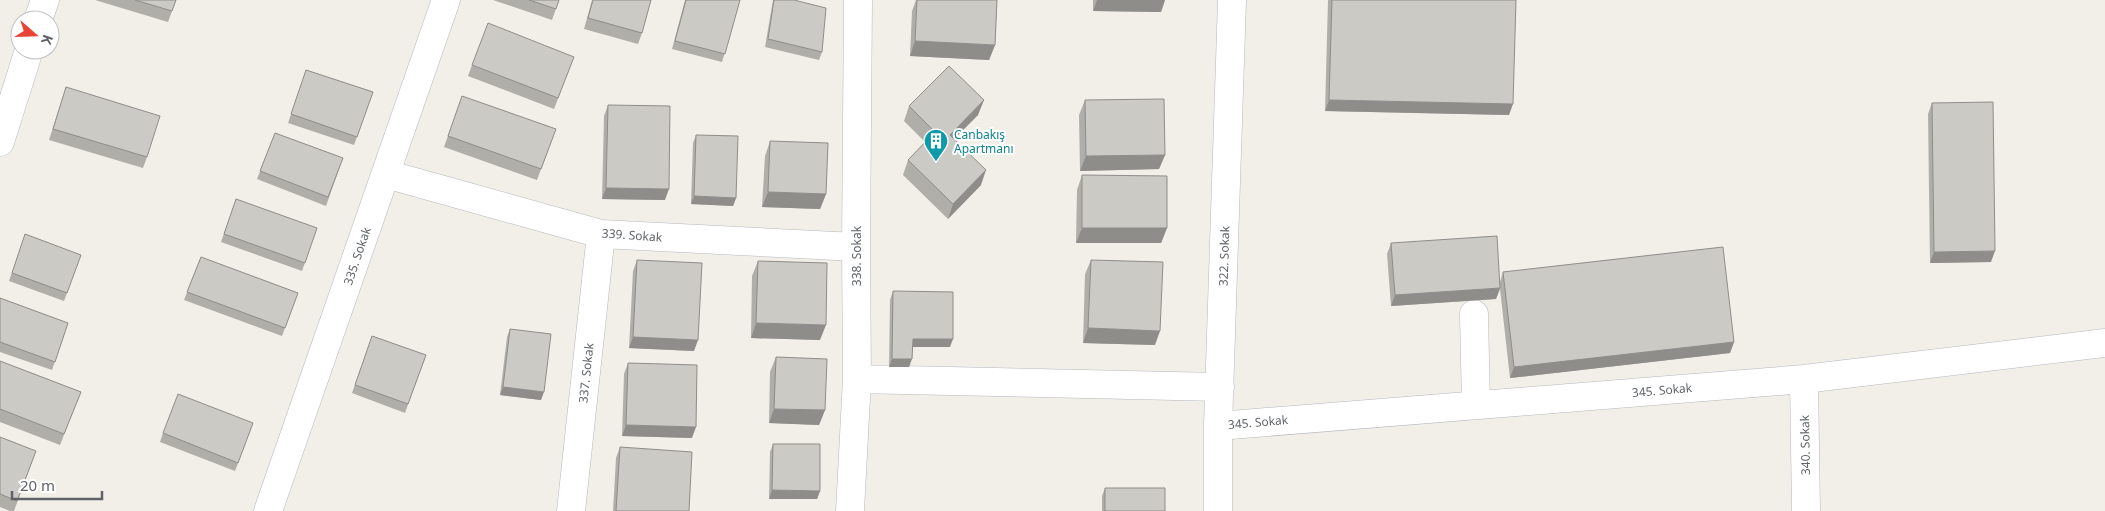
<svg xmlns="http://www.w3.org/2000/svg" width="2105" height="511" font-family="'Noto Sans',sans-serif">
	<rect width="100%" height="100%" fill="#f1efe8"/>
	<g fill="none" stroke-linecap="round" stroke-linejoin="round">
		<defs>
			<path id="minor" d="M 38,20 L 45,0
				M 0,142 L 29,50
				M 386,174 L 601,234 L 856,247
				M 1474,314 L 1476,405
				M 857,379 L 1220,387
				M 1804,379 L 1806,511
				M 1218,426 L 1804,379 L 2105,343
				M 268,511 L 446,0
				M 571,511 L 601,234
				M 850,511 L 857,379 L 856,247 L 858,0
				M 1218,511 L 1218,426 L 1232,0"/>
		</defs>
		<use href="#minor" stroke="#b5b8bc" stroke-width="29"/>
		<use href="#minor" stroke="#fff" stroke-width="28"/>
	</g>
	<path fill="#afaea9" d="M 95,0 L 176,0 L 168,22 Z
		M 493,0 L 559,0 L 552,20 Z
		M 592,0 L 651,0 L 642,33 L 638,44 L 584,29 Z
		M 685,0 L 740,0 L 722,62 L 672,49 Z
		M 773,0 L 794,0 L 822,52 L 819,60 L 765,47 Z
		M 916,0 L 997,0 L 995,45 L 989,60 L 910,56 L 912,11 Z
		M 1093,0 L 1165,0 L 1161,12 L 1093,11 Z
		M 1328,0 L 1516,0 L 1509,115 L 1325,111 Z
		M 574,57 L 554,109 L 468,76 L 472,65 Z
		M 306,70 L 373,92 L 354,145 L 288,123 Z
		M 66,87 L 147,157 L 143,168 L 49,140 Z
		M 462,96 L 556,129 L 537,180 L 444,147 Z
		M 1085,100 L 1165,155 L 1159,169 L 1080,171 L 1079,115 Z
		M 1932,103 L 1991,262 L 1930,263 L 1928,114 Z
		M 608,105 L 665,200 L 602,199 L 604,116 Z
		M 909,106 L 978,115 L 954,139 L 981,185 L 948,219 L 903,175 L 908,160 L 925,142 L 904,121 Z
		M 275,133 L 343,158 L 326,206 L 257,179 Z
		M 696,135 L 736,198 L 733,206 L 691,204 L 693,143 Z
		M 770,141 L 826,194 L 820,209 L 762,207 L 765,156 Z
		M 1082,175 L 1167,228 L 1161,243 L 1076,243 L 1077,190 Z
		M 236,199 L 317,228 L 302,271 L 221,242 Z
		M 25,234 L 81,255 L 64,301 L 9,281 Z
		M 1391,243 L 1500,282 L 1503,272 L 1734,342 L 1730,353 L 1510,378 L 1500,289 L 1496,299 L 1391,306 L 1387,254 Z
		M 201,257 L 298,293 L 282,336 L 184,300 Z
		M 637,260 L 694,351 L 629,348 L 633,271 Z
		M 1091,260 L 1155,345 L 1083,343 L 1085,274 Z
		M 758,261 L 820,340 L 751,338 L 752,276 Z
		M 893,291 L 950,347 L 913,347 L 909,367 L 889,367 L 890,300 Z
		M 0,298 L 68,323 L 52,370 L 0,352 Z
		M 510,329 L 541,400 L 500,395 L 507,337 Z
		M 372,336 L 426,355 L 405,413 L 352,393 Z
		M 776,357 L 825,410 L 819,425 L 769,423 L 770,372 Z
		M 0,361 L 81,392 L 60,445 L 0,422 Z
		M 628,363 L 692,438 L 622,436 L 624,374 Z
		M 253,423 L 235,471 L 160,442 L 163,433 Z
		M 0,437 L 36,451 L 14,511 L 10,511 L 0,507 Z
		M 773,444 L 820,491 L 817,499 L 769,499 L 770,452 Z
		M 620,447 L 689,511 L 613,511 L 616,458 Z
		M 1105,488 L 1165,511 L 1102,511 L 1102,496 Z"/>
	<path fill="#8f8d8a" d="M 1097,0 L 1165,0 L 1161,12 L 1093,11 Z
		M 915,41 L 995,45 L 989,60 L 910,56 Z
		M 984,100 L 978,115 L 944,149 L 950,135 Z
		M 1329,100 L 1513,104 L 1509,115 L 1325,111 Z
		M 1165,155 L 1159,169 L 1080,171 L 1086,156 Z
		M 986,170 L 981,185 L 948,219 L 953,204 Z
		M 606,188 L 669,189 L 665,200 L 602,199 Z
		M 768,192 L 826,194 L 820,209 L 762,207 Z
		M 694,196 L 736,198 L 733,206 L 691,204 Z
		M 1082,228 L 1167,228 L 1161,243 L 1076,243 Z
		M 1995,251 L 1991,262 L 1930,263 L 1934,252 Z
		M 1500,288 L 1496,299 L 1391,306 L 1395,295 Z
		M 756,323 L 826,325 L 820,340 L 751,338 Z
		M 1088,328 L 1160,331 L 1155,345 L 1083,343 Z
		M 633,337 L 698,340 L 694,351 L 629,348 Z
		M 913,339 L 953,339 L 950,347 L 910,347 Z
		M 1734,342 L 1730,353 L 1510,378 L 1514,367 Z
		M 892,359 L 912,359 L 909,367 L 889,367 Z
		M 503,387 L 544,392 L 541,400 L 500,395 Z
		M 774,409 L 825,410 L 819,425 L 769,423 Z
		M 626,425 L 696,427 L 692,438 L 622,436 Z
		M 772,490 L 820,491 L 817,499 L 769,499 Z"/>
	<path fill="#cccac5" stroke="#8f8d8a" d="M 135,0 L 176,0 L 172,11 Z
		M 529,0 L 559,0 L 556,9 Z
		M 593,0 L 651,0 L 642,33 L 588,18 Z
		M 686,0 L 740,0 L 725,54 L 675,41 Z
		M 774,0 L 794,0 L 826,8 L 822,52 L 768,39 Z
		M 917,0 L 997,0 L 995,45 L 915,41 Z
		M 1332,0 L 1516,0 L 1513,104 L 1329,100 Z
		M 488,23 L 574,57 L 558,98 L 472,65 Z
		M 949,66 L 984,100 L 950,135 L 986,170 L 953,204 L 908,160 L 935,132 L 909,106 Z
		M 306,70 L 373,92 L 357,137 L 291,114 Z
		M 66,87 L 160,116 L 147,157 L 53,129 Z
		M 462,96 L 556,129 L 541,169 L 448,136 Z
		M 1164,99 L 1165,155 L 1086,156 L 1085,100 Z
		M 1993,102 L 1995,251 L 1934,252 L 1932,103 Z
		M 608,105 L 670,106 L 669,189 L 606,188 Z
		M 275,133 L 343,158 L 328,197 L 260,171 Z
		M 696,135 L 738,136 L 736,198 L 694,196 Z
		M 770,141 L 828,143 L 826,194 L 768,192 Z
		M 1082,175 L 1167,176 L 1167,228 L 1082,228 Z
		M 236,199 L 317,228 L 305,263 L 224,234 Z
		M 25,234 L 81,255 L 67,293 L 12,273 Z
		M 1497,236 L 1500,288 L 1395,295 L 1391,243 Z
		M 1723,247 L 1734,342 L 1514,367 L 1503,272 Z
		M 201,257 L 298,293 L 285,328 L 187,292 Z
		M 637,260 L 702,263 L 698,340 L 633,337 Z
		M 1091,260 L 1163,262 L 1160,331 L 1088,328 Z
		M 758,261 L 827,263 L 826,325 L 756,323 Z
		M 893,291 L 953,292 L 953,339 L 913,339 L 912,359 L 892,359 Z
		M 0,298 L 68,323 L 55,362 L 0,342 Z
		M 510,329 L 551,334 L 544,392 L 503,387 Z
		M 372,336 L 426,355 L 408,404 L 355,385 Z
		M 776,357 L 827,359 L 825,410 L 774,409 Z
		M 0,361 L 81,392 L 64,434 L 0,409 Z
		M 628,363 L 697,365 L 696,427 L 626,425 Z
		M 178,394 L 253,423 L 238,463 L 163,433 Z
		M 0,437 L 36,451 L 17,501 L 0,494 Z
		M 773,444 L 820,444 L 820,491 L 772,490 Z
		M 620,447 L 692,452 L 689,511 L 616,511 Z
		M 1105,488 L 1165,488 L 1165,511 L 1105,511 Z"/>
	<defs>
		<symbol id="building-pin" viewBox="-11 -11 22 30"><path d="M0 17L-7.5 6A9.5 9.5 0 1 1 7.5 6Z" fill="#0f9aa8" stroke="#fff"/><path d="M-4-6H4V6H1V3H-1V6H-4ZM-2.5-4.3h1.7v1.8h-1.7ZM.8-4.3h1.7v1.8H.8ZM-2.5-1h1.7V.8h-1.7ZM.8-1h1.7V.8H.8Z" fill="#fff"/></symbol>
	</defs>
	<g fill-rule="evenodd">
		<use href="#building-pin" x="922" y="127" width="28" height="38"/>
	</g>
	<g text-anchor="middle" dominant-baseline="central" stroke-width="4" stroke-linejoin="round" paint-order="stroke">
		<g font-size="12" fill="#0d838f" stroke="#fff" text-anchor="start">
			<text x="954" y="134">Canbakış<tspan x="954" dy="14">Apartmanı</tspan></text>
		</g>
		<g font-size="12" fill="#5f6368" stroke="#fff">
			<text transform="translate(632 235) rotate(4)">339. Sokak</text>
			<text transform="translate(357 256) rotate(-71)">335. Sokak</text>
			<text transform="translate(856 256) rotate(-90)">338. Sokak</text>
			<text transform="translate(1224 256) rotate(-88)">322. Sokak</text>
			<text transform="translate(586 373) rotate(-84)">337. Sokak</text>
			<text transform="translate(1662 390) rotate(-5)">345. Sokak</text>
			<text transform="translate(1258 422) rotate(-5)">345. Sokak</text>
			<text transform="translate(1805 445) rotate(-91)">340. Sokak</text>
		</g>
	</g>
	<g transform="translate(35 35) rotate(110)"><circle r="24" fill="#ffffff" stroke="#bfc1c3"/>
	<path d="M0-4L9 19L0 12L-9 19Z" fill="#ea4335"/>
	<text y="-8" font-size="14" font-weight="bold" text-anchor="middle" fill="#5f6368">K</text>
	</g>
	<path d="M12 491v8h90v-8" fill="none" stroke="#5f6368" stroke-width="2.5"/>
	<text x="20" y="491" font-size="15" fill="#5f6368" stroke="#ffffff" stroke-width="4" paint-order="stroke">20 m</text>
</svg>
